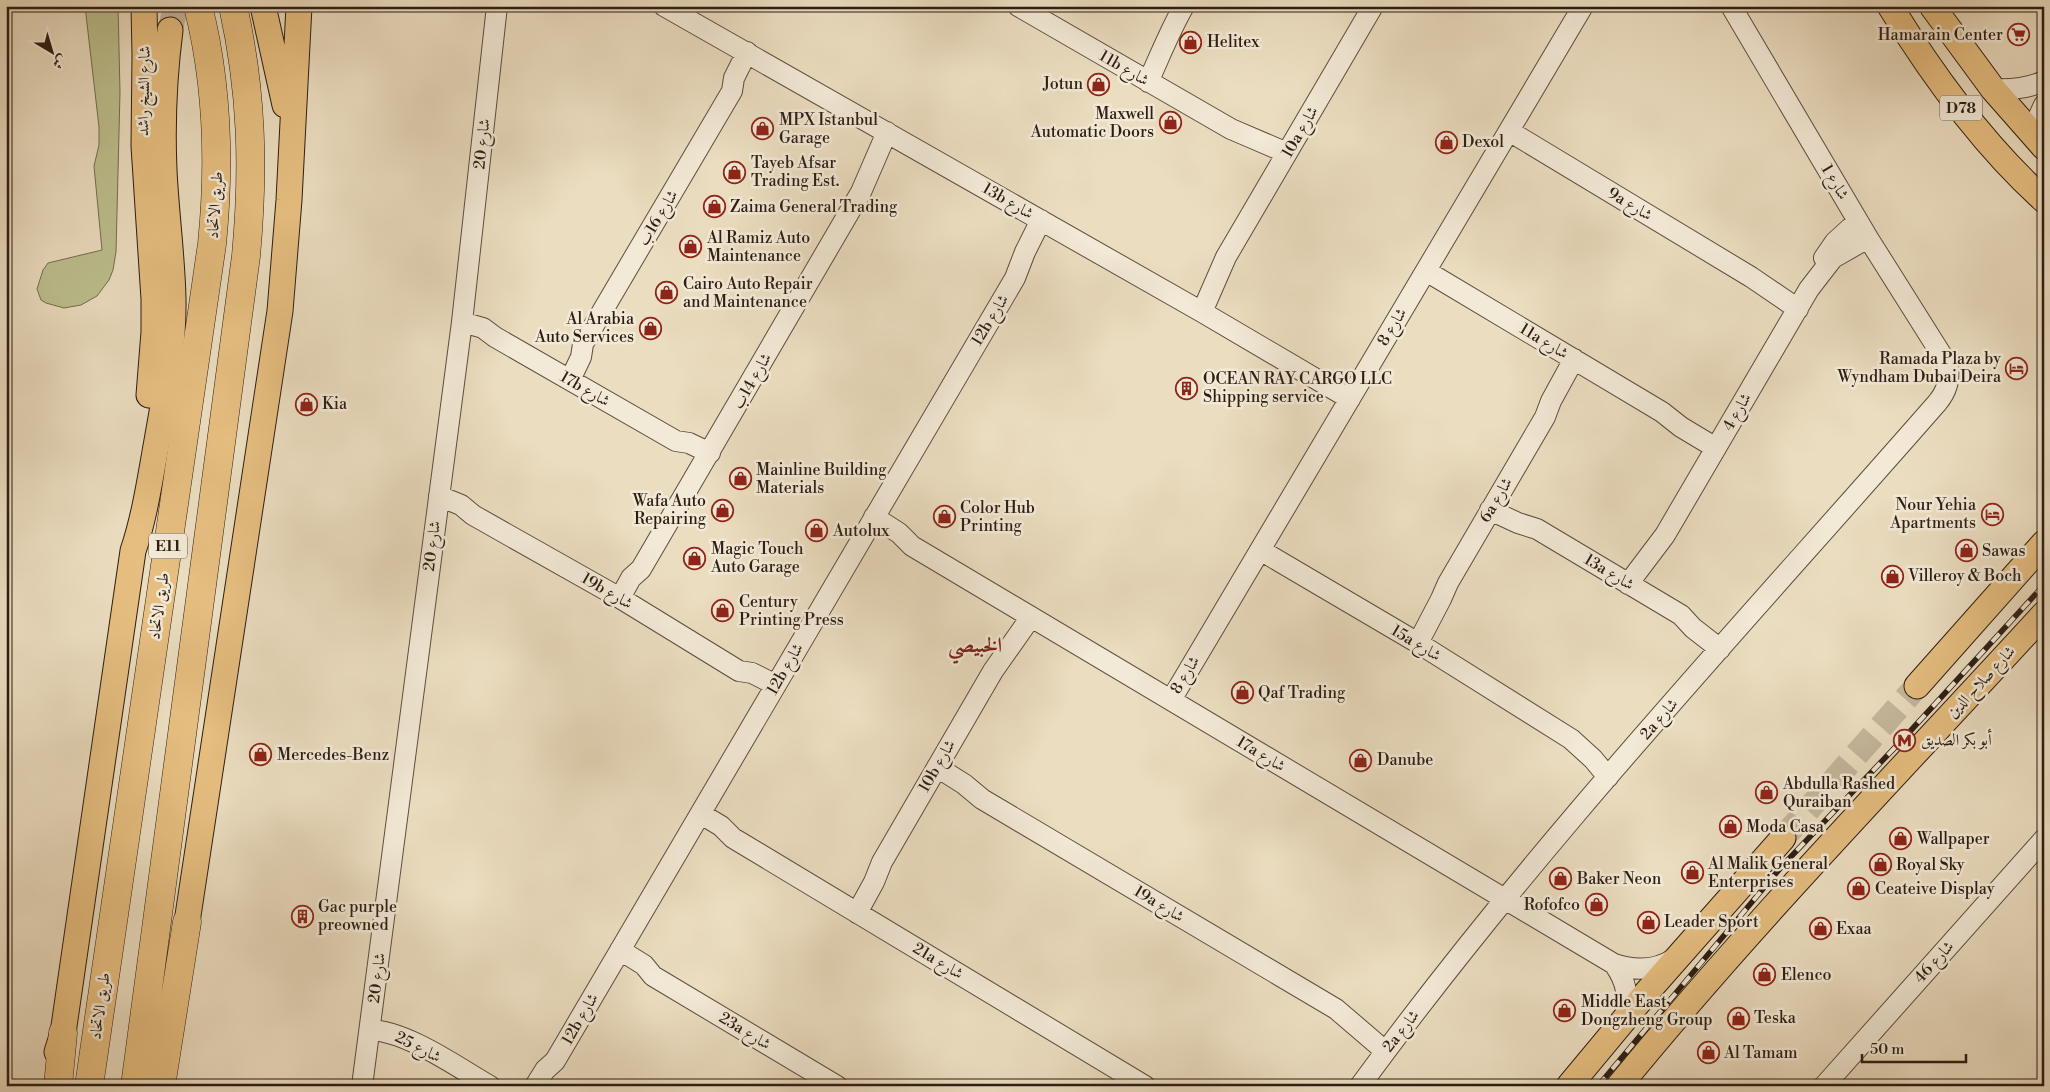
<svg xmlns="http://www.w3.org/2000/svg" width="2050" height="1092" font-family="'Libre Bodoni',Amiri,serif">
	<rect width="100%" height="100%" fill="#ebddc0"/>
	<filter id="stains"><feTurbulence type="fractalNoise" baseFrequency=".004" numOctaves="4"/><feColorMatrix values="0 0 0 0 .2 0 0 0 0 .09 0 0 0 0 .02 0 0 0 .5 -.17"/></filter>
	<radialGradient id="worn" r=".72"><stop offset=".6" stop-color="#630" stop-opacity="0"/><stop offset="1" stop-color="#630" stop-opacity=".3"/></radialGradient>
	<path fill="#bdbf8e" stroke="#746e50" d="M 85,6 L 118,6 L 120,92 L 116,252 L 113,270 L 109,280 L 97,296 L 81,305 L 64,308 L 46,303 L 41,300 L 37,289 L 43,270 L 48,263 L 102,250 L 94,166 L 99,145 L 99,127 Z"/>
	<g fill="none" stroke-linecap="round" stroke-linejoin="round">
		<path stroke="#c5b79d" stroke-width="25" stroke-dasharray="25 12" stroke-linecap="butt" d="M 170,30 L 176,6
			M 1783,838 L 1917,686"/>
		<defs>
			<path id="minor" d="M 664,6 L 1202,312 L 1350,399
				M 1018,6 L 1231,129 L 1287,153
				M 1148,82 C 1160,56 1170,30 1184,6
				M 1993,89 C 2011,90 2027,89 2044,81
				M 1509,131 L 1751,277 L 1798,309
				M 2033,135 L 2037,120 L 2044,105
				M 1824,258 L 1835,242 L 1858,221
				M 1426,271 L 1662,412 L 1681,427 L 1716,448
				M 1202,312 L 1226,257 L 1373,6
				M 462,322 L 483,328 L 495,337 L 676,441 L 689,443 L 710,453
				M 570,380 L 581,357 L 583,344 L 732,91 L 734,78 L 747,52
				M 439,496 L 461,505 L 473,515 L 620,598 L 739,671 L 752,673 L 776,685
				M 1490,510 L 1518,523 L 1537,529 L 1681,615 L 1693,628 L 1720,649
				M 874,517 L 899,533 L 912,546 L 1614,964 C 1635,971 1656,971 1675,958
				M 1260,550 L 1418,643 L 1571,739 L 1593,759 L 1608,777
				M 1628,584 L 1665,535 L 1809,289 L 1833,258 L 1868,238
				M 620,598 L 631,578 L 641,569 L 861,192 L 887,132
				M 1418,643 L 1441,599 L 1448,583 L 1545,417 L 1551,401 L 1574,359
				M 1171,700 L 1583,6
				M 937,767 L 964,784 L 982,799 L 1336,1009 L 1385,1051
				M 701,814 L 721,826 L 733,838 L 1145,1086
				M 857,913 L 874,882 L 882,862 L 993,671 L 1031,617
				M 620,950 L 644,965 L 653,976 L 837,1086
				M 1614,964 C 1627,982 1630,999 1624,1020
				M 370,1030 C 407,1031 457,1067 490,1086
				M 362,1086 L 462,322 L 497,6
				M 535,1086 L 545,1070 L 555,1061 L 1015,278 L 1025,252 L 1041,220
				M 1360,1086 C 1536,845 1741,627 1937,403 C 1947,391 1950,380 1948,365 L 1868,238 L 1731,6
				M 1824,1086 L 2044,839"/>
			<path id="major" d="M 144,6 L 145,55 L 144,146 L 154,299 L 154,332 L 149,395
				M 263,6 L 285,105
				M 1890,6 C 1933,76 1983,145 2044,200
				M 1932,6 L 1993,89 L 2044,147
				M 1917,686 L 2044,543
				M 187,922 L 280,311 L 289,200 L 299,6
				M 57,1052 L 63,1033 L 133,551 C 144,518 149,486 155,452 C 164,401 174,350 173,298 C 172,255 166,213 164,170 C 162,123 164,77 170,30
				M 1569,1086 L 1648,991 L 1783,838
				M 1619,1086 C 1753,922 1901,770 2044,614"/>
			<path id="highway" d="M 58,1086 L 63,1033
				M 89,1086 L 212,244 C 220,164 218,85 198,6
				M 135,1086 L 246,256 C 254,169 252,92 233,6
				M 161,1086 L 187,922"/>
		</defs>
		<use href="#minor" stroke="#5c4d3e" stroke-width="22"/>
		<use href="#major" stroke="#2c1d13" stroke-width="27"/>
		<use href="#highway" stroke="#2c1d13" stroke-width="29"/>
		<use href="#minor" stroke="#f2e9d6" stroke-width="20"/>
		<use href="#major" stroke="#e6be80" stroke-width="25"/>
		<use href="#highway" stroke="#e6be80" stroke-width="28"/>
		<defs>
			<path id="rail" d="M 1598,1086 L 1783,865 L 1903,739 L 2044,585"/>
		</defs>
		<use href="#rail" stroke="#2c1d13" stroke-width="5.5"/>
		<use href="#rail" stroke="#f2e9d6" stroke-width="4" stroke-dasharray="11" stroke-linecap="butt"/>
	</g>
	<defs>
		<symbol id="supermarket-ring" viewBox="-11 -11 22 22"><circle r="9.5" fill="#f2e9d6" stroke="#8f2418" stroke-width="1.5"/><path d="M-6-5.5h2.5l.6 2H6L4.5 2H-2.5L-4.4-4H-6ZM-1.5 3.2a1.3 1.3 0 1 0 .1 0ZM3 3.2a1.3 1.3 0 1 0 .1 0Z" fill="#8f2418"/></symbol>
		<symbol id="shop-ring" viewBox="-11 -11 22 22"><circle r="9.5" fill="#f2e9d6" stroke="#8f2418" stroke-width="1.5"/><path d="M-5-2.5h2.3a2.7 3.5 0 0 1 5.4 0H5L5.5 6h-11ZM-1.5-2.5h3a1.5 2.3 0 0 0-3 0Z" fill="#8f2418"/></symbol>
		<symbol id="hotel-ring" viewBox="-11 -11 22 22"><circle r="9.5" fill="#f2e9d6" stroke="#8f2418" stroke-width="1.5"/><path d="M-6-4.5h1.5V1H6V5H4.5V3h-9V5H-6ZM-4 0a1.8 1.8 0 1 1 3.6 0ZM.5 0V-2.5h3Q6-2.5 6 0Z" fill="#8f2418"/></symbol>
		<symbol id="building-ring" viewBox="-11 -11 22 22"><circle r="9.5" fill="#f2e9d6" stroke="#8f2418" stroke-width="1.5"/><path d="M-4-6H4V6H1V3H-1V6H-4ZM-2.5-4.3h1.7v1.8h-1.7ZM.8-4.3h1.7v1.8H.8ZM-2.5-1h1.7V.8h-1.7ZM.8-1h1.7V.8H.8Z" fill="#8f2418"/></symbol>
		<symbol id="metro-ring" viewBox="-11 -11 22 22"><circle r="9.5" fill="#f2e9d6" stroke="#8f2418" stroke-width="1.5"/><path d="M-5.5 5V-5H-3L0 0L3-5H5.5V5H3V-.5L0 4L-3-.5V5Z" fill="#8f2418"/></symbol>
	</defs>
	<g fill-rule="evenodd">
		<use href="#supermarket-ring" x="2006" y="22" width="25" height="25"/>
		<use href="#shop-ring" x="1178" y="30" width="25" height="25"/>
		<use href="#shop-ring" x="1086" y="72" width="25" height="25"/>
		<use href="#shop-ring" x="1158" y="110" width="25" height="25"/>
		<use href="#shop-ring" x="750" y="116" width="25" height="25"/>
		<use href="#shop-ring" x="1434" y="130" width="25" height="25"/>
		<use href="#shop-ring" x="722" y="160" width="25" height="25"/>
		<use href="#shop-ring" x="702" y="194" width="25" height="25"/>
		<use href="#shop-ring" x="678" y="234" width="25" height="25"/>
		<use href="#shop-ring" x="654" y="280" width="25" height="25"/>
		<use href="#shop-ring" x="638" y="316" width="25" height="25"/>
		<use href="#hotel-ring" x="2004" y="356" width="25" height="25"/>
		<use href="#building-ring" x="1174" y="376" width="25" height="25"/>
		<use href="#shop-ring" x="294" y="392" width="25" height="25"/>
		<use href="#shop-ring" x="728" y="466" width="25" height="25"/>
		<use href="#shop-ring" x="710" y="498" width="25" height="25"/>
		<use href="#hotel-ring" x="1980" y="502" width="25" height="25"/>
		<use href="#shop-ring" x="932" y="504" width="25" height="25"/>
		<use href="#shop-ring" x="804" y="518" width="25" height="25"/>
		<use href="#shop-ring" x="1954" y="538" width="25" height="25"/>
		<use href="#shop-ring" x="682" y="546" width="25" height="25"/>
		<use href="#shop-ring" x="1880" y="564" width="25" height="25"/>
		<use href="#shop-ring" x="710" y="598" width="25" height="25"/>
		<use href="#shop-ring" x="1230" y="680" width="25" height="25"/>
		<use href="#metro-ring" x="1892" y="728" width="25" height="25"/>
		<use href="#shop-ring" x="248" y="742" width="25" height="25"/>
		<use href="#shop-ring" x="1348" y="748" width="25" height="25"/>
		<use href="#shop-ring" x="1754" y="780" width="25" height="25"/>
		<use href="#shop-ring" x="1718" y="814" width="25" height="25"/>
		<use href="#shop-ring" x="1888" y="826" width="25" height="25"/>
		<use href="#shop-ring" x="1868" y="852" width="25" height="25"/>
		<use href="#shop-ring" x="1680" y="860" width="25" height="25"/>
		<use href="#shop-ring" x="1548" y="866" width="25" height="25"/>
		<use href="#shop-ring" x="1846" y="876" width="25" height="25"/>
		<use href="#shop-ring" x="1584" y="892" width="25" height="25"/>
		<use href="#building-ring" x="290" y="904" width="25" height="25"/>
		<use href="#shop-ring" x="1636" y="910" width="25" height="25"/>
		<use href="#shop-ring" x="1808" y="916" width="25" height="25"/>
		<use href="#shop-ring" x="1752" y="962" width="25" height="25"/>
		<use href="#shop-ring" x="1552" y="998" width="25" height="25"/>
		<use href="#shop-ring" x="1726" y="1006" width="25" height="25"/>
		<use href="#shop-ring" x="1696" y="1040" width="25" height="25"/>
	</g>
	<g text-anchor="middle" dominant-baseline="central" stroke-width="5" stroke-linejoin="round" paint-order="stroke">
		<g fill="#f2e9d6" stroke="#675a4e" stroke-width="1">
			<rect x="1940" y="95.5" width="42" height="25" rx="4"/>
			<rect x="149" y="533.5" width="38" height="25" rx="4"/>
		</g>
		<g font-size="15" font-weight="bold" fill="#2c1d13">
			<text x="1961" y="108">D78</text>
			<text x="168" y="546">E11</text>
		</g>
		<g font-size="16" fill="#2c1d13" stroke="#f2e9d6" text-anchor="start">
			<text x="2003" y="35" text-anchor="end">Hamarain Center</text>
			<text x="1207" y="42">Helitex</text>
			<text x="1083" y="84" text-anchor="end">Jotun</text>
			<text x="1154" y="114" text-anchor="end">Maxwell<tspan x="1154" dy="18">Automatic Doors</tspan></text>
			<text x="779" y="120">MPX Istanbul<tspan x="779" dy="18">Garage</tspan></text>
			<text x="1462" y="142">Dexol</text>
			<text x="751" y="163">Tayeb Afsar<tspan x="751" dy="18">Trading Est.</tspan></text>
			<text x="730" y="207">Zaima General Trading</text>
			<text x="707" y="238">Al Ramiz Auto<tspan x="707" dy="18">Maintenance</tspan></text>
			<text x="683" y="284">Cairo Auto Repair<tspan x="683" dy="18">and Maintenance</tspan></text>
			<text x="634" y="319" text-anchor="end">Al Arabia<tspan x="634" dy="18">Auto Services</tspan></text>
			<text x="2001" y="359" text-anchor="end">Ramada Plaza by<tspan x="2001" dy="18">Wyndham Dubai Deira</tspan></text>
			<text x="1203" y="379">OCEAN RAY CARGO LLC<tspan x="1203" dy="18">Shipping service</tspan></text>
			<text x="322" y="404">Kia</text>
			<text x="756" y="470">Mainline Building<tspan x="756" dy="18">Materials</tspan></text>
			<text x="706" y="501" text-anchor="end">Wafa Auto<tspan x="706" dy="18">Repairing</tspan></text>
			<text x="1976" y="505" text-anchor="end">Nour Yehia<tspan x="1976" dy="18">Apartments</tspan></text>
			<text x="960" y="508">Color Hub<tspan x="960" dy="18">Printing</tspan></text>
			<text x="833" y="531">Autolux</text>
			<text x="711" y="549">Magic Touch<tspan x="711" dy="18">Auto Garage</tspan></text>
			<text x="1982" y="551">Sawas</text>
			<text x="1908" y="576">Villeroy &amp; Boch</text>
			<text x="739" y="602">Century<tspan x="739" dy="18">Printing Press</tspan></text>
			<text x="1258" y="693">Qaf Trading</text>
			<text x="1921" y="740">أبو بكر الصديق</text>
			<text x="277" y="755">Mercedes-Benz</text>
			<text x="1377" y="760">Danube</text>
			<text x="1783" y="784">Abdulla Rashed<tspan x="1783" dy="18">Quraiban</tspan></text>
			<text x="1746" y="827">Moda Casa</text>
			<text x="1917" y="839">Wallpaper</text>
			<text x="1708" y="864">Al Malik General<tspan x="1708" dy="18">Enterprises</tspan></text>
			<text x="1896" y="865">Royal Sky</text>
			<text x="1577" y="879">Baker Neon</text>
			<text x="1875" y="889">Ceateive Display</text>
			<text x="1580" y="905" text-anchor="end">Rofofco</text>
			<text x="318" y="907">Gac purple<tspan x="318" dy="18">preowned</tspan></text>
			<text x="1664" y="922">Leader Sport</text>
			<text x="1836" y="929">Exaa</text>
			<text x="1781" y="975">Elenco</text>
			<text x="1581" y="1002">Middle East<tspan x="1581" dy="18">Dongzheng Group</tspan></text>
			<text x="1754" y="1018">Teska</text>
			<text x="1724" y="1053">Al Tamam</text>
		</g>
		<g font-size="16" fill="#2c1d13" stroke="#f2e9d6">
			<text transform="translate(1124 68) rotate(30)">11b شارع</text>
			<text transform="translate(144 91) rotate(-89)">شارع الشيخ راشد</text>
			<text transform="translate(1300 132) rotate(-60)">10a شارع</text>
			<text transform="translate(482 144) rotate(-84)">شارع 20</text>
			<text transform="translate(1835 182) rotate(59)">شارع 1</text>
			<text transform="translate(1008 201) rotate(30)">13b شارع</text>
			<text transform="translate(1630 204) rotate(31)">9a شارع</text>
			<text transform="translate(215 205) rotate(-86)">طريق الاتحاد</text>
			<text transform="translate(658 218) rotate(-59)">شارع 16ب</text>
			<text transform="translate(990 320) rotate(-59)">12b شارع</text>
			<text transform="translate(1392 327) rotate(-59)">شارع 8</text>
			<text transform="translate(1544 341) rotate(31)">11a شارع</text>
			<text transform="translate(752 381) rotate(-60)">شارع 14ب</text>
			<text transform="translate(585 389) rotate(30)">17b شارع</text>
			<text transform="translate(1737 412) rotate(-60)">شارع 4</text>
			<text transform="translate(1496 500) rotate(-60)">6a شارع</text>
			<text transform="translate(432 546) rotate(-83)">شارع 20</text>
			<text transform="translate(1609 572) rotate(31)">13a شارع</text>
			<text transform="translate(607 591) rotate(30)">19b شارع</text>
			<text transform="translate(159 606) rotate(-82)">طريق الاتحاد</text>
			<text transform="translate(1416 643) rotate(31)">15a شارع</text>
			<text transform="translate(785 669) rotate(-60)">12b شارع</text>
			<text transform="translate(1185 675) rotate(-59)">شارع 8</text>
			<text transform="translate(1981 682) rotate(-47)">شارع صلاح الدين</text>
			<text transform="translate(1659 719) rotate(-49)">2a شارع</text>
			<text transform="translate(1261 754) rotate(31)">17a شارع</text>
			<text transform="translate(937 766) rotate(-60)">10b شارع</text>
			<text transform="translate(1159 904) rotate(31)">19a شارع</text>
			<text transform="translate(938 961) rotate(31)">21a شارع</text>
			<text transform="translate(1934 962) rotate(-48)">شارع 46</text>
			<text transform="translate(377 978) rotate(-83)">شارع 20</text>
			<text transform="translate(100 1006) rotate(-82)">طريق الاتحاد</text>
			<text transform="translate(580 1019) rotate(-60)">12b شارع</text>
			<text transform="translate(745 1031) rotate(31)">23a شارع</text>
			<text transform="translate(1401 1031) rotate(-52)">2a شارع</text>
			<text transform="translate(418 1047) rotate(27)">شارع 25</text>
		</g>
		<g font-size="21" font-weight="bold" fill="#7a1f14" stroke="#f2e9d6">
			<text x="975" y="646">الخبيصي</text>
		</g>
	</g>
	<rect width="2050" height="1092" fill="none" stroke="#ebddc0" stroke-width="25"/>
	<rect x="8" y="8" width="2035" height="1077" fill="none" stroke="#2c1d13" stroke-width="2.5"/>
	<rect x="12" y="12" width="2025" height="1067" fill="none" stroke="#2c1d13"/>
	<g transform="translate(52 52) rotate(142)" stroke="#f2e9d6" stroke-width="4" paint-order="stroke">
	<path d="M0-4L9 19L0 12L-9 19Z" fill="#2c1d13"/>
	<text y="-8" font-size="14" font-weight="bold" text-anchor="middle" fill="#2c1d13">ش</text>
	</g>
	<path d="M1862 1054v8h104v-8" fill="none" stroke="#2c1d13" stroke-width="2.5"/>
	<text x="1870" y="1054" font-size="15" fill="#2c1d13" stroke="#f2e9d6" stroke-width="4" paint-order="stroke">50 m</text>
	<rect width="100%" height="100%" filter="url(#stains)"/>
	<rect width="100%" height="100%" fill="url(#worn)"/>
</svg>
